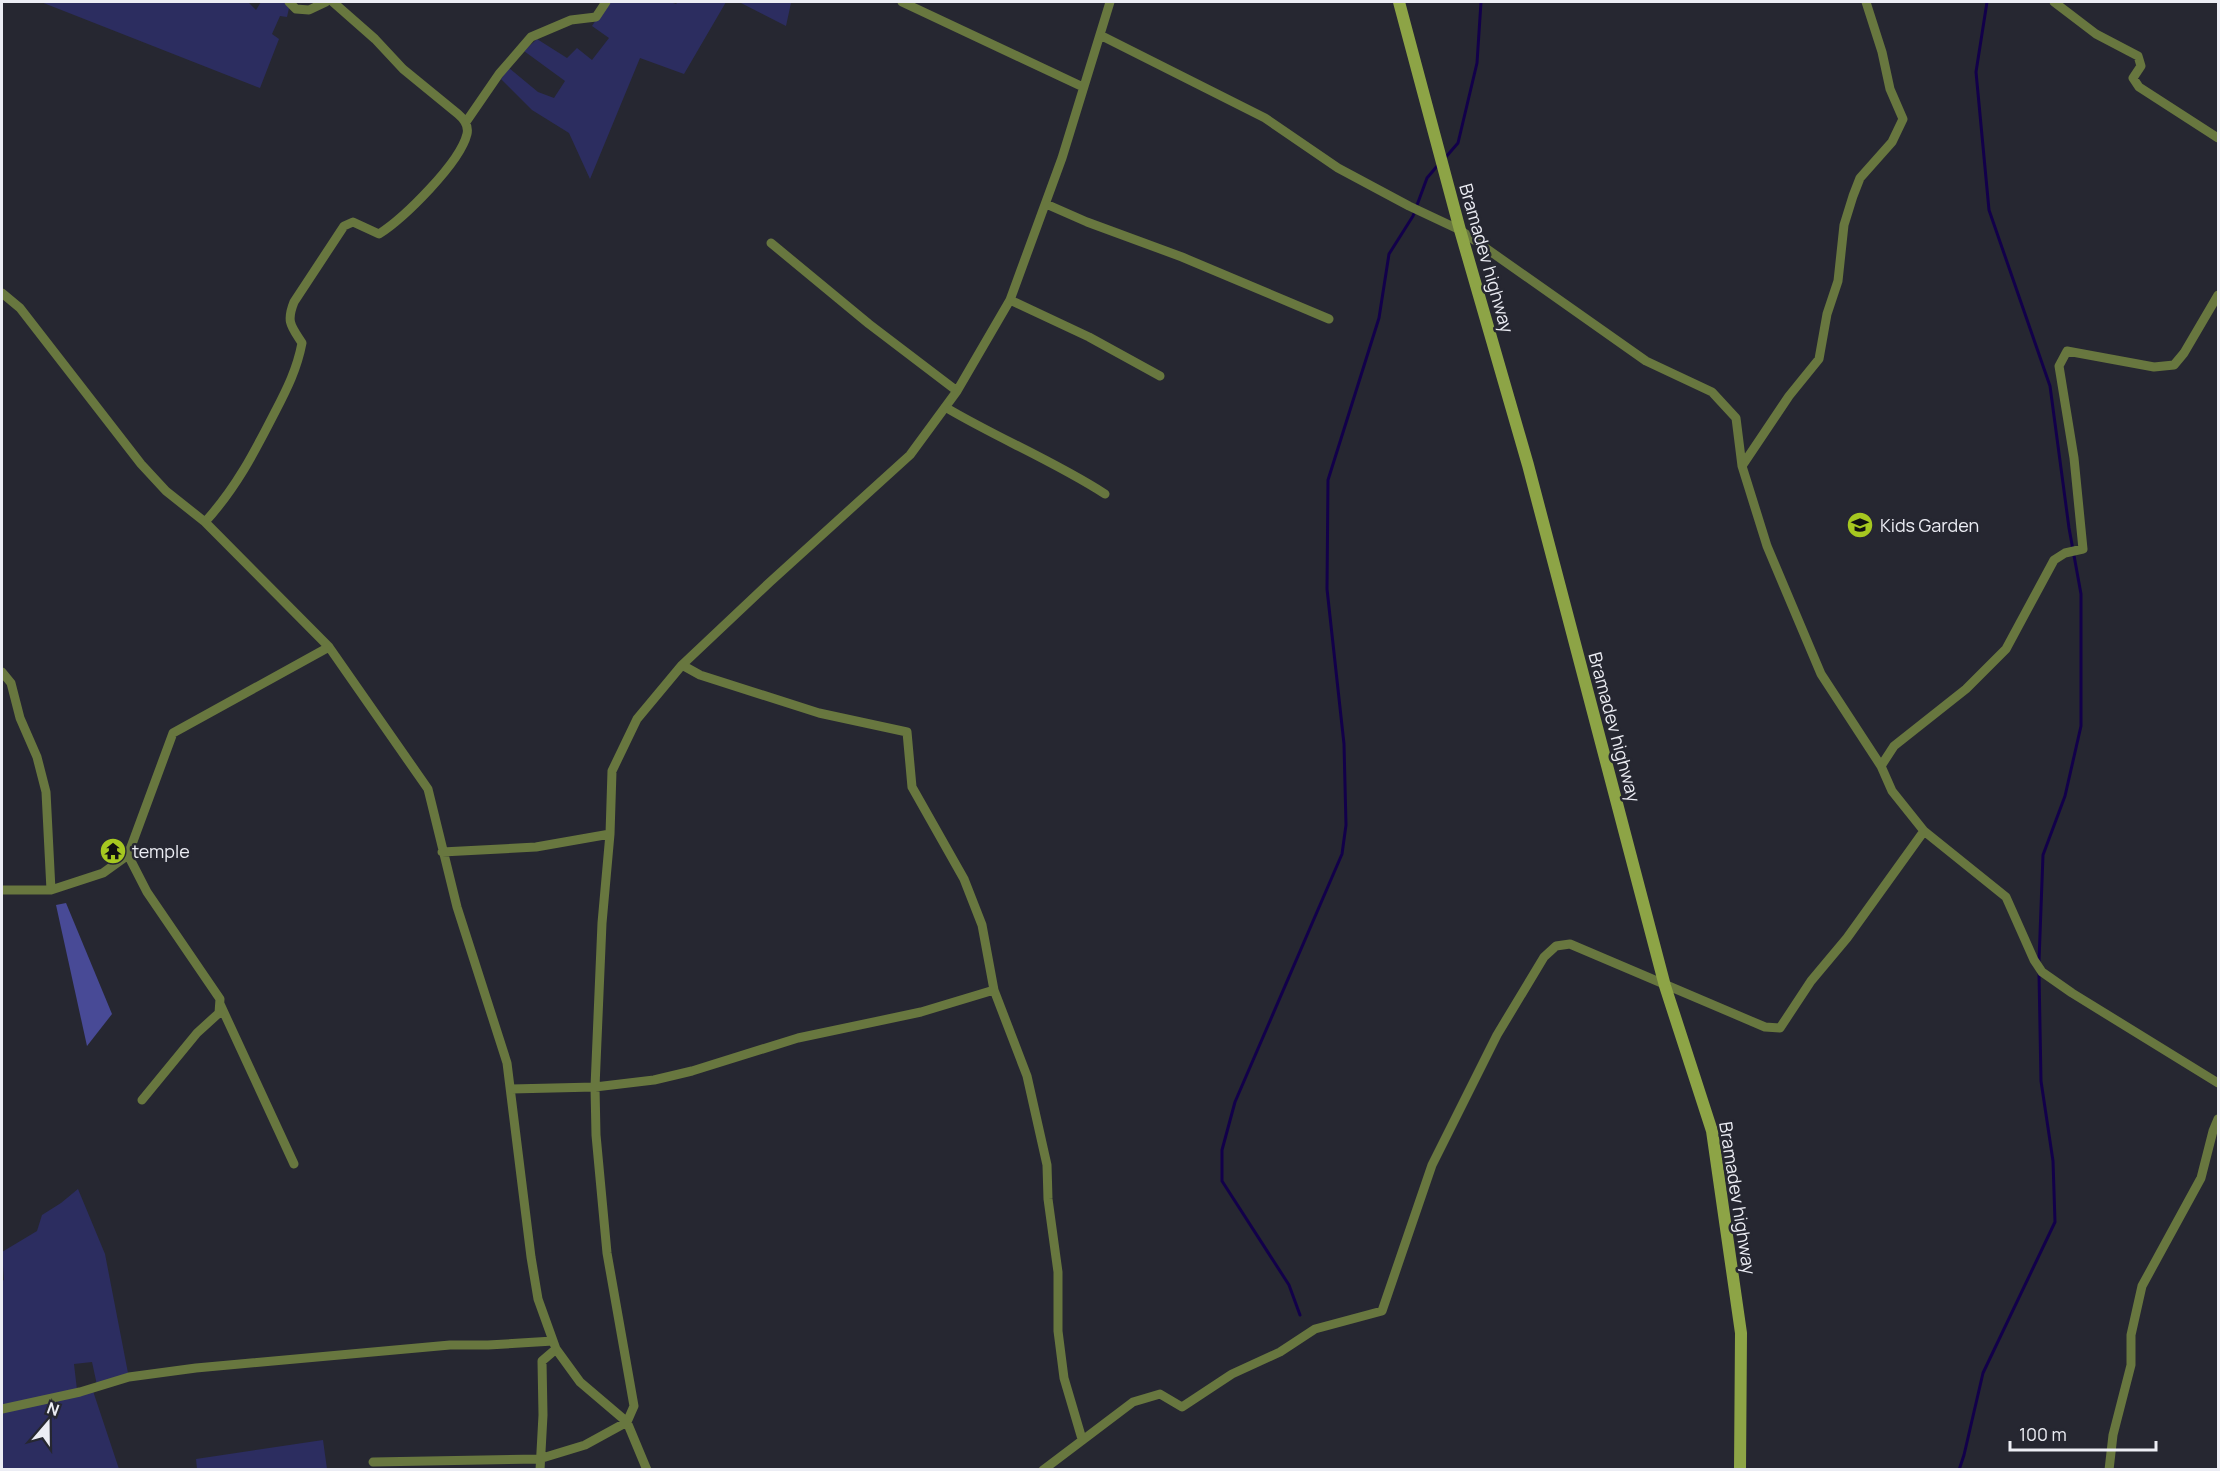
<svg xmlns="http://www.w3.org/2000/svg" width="2220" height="1471" font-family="Manrope,sans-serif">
	<rect width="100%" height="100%" fill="#262731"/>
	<path fill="#2c2d60" d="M 41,2 L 248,2 L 256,10 L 261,2 L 285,2 L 289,8 L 287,17 L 280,16 L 272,34 L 279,39 L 260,88 Z
		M 608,2 L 670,2 L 676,4 L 678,2 L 726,2 L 684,74 L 640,58 L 590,179 L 569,133 L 532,110 L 501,79 L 509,68 L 538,92 L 554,98 L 565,81 L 524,51 L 537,39 L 567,58 L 577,48 L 592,60 L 609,38 L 592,26 Z
		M 739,2 L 788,2 L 791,3 L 786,26 Z
		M 78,1189 L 105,1254 L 128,1373 L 97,1385 L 92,1362 L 74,1364 L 77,1390 L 2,1408 L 2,1281 L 4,1280 L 2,1252 L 37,1231 L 42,1215 L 61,1203 Z
		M 93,1391 L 119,1469 L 2,1469 L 2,1411 Z
		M 323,1440 L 327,1469 L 197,1469 L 196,1459 Z"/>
	<path fill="#484a96" d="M 66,903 L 112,1014 L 87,1046 L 56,905 Z"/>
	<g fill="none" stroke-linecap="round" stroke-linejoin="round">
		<path stroke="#12004a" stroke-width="3" d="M 1987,2 L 1976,72 L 1989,210 L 2050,386 L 2069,528 L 2081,594 L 2081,726 L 2065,796 L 2043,855 L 2039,961
			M 1445,158 L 1458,143 L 1477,63 L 1481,2
			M 1300,1315 L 1289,1285 L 1222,1181 L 1222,1150 L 1235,1102 L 1342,854 L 1346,825 L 1344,744 L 1327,589 L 1328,480 L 1379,318 L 1389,254 L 1413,216 L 1427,178 L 1438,165
			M 1959,1470 L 1964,1455 L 1983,1373 L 2055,1222 L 2053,1161 L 2041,1081 L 2039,973"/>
		<path stroke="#68773f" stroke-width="9" d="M 289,2 L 296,9 L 309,10 L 326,2
			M 902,2 L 1083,87
			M 2054,2 L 2096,34 L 2138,56 L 2141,66 L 2133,78 L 2139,87 L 2218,138
			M 1100,35 L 1265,118 L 1338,168 L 1409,206 L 1460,230 L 1646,361 L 1712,392 L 1736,418 L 1742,466 L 1767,546 L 1821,674 L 1881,766
			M 466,122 L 499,74 L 531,37 L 571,20 L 596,17 L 606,2
			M 1046,204 L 1087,222 L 1182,257 L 1329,319
			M 771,243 L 869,324 L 957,391
			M 2,293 L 20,308 L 141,464 L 166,491 L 205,522 L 329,647 L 428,789 L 457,907 L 507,1063 L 531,1257 L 538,1299 L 556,1349 L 580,1382 L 627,1422 L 647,1470
			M 1010,300 L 1089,337 L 1160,376
			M 945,407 C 997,438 1054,461 1105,494
			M 1742,466 L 1789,396 L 1819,359 L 1827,314 L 1838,281 L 1844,225 L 1853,196 L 1860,178 L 1892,142 L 1903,119 L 1890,89 L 1882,52 L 1866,2
			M 205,522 C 236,488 254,453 275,412 C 287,389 297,369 302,343 C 291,326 286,322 294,302 L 344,226 L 353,222 L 379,234 C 404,218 460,163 467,134 C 469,125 464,119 458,114 L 403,69 L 375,39 L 333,2
			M 682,665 L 700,675 L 819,713 L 907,732 L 912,787 L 964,879 L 982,925 L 994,990 L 1027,1076 L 1047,1165 L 1048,1199 L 1058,1272 L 1058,1331 L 1064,1378 L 1082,1439
			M 2,672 L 11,683 L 20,718 L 37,757 L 46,792 L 51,890
			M 1924,831 L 2006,897 L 2034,960 L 2042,972 L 2072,993 L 2218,1083
			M 442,852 L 536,847 L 610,834
			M 128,855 L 147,892 L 220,999 L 219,1013 L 197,1033 L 142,1100
			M 2,890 L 51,890 L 103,873 L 128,855 L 173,733 L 329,647
			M 220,1004 L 294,1164
			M 511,1089 L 595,1087 L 654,1080 L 692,1071 L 798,1038 L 921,1012 L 994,990
			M 2,1409 L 80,1392 L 129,1377 L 196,1368 L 450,1345 L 488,1345 L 553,1341
			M 373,1462 L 539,1459 L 585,1445 L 627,1422 L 634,1406 L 607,1253 L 596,1135 L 595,1087 L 602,923 L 610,834 L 612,771 L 637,719 L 682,665 L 770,582 L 910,455 L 957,391 L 1010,300 L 1062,158 L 1110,2
			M 540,1470 L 543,1415 L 542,1361 L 556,1349
			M 1043,1470 L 1133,1402 L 1160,1394 L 1182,1407 L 1232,1374 L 1280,1352 L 1315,1329 L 1382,1311 L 1432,1165 L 1497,1035 L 1544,957 L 1556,946 L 1570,944 L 1765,1027 L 1780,1028 L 1811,981 L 1847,938 L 1924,831 L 1892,791 L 1881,766 L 1894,746 L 1966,689 L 2006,649 L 2054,560 L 2065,553 L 2083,549 L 2074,458 L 2059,366 L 2067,351 L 2154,367 L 2174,365 L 2184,353 L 2218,295
			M 2109,1470 L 2113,1435 L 2131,1365 L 2131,1335 L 2142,1286 L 2201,1178 L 2213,1131 L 2218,1119"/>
		<path stroke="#8da446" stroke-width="12" d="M 1399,2 L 1460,230 L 1528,465 L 1665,986 L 1712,1131 L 1741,1333 L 1740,1470"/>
	</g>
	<defs>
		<symbol id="school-disc" viewBox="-11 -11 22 22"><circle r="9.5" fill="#a6c820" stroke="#262731"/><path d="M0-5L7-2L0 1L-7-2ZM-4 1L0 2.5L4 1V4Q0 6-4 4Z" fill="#111"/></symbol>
		<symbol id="temple-disc" viewBox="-11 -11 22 22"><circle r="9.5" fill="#a6c820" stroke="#262731"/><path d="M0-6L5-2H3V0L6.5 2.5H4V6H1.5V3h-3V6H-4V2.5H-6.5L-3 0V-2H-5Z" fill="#111"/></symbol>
	</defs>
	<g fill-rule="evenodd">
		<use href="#school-disc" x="1845" y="510" width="30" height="30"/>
		<use href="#temple-disc" x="98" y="836" width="30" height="30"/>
	</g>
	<g text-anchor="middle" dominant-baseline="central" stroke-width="5" stroke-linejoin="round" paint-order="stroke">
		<g font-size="18" fill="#ecedf4" stroke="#262731">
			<text transform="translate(1487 258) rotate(74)">Bramadev highway</text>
			<text transform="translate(1615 727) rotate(75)">Bramadev highway</text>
			<text transform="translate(1738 1198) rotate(81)">Bramadev highway</text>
		</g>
		<g font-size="18" fill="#ecedf4" stroke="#262731" text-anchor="start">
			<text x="1880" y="525">Kids Garden</text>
			<text x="132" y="851">temple</text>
		</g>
	</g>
	<rect width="2220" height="1471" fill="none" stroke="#ecedf4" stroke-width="6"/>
	<g transform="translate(48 1423) rotate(20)" stroke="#262731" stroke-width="4.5" paint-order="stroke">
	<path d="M0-4.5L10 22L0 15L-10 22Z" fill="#ecedf4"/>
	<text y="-9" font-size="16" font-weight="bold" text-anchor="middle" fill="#ecedf4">N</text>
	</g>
	<path d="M2010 1441v9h146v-9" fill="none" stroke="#ecedf4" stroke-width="3"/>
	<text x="2019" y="1441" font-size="18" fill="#ecedf4" stroke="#262731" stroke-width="4.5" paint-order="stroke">100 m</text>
</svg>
